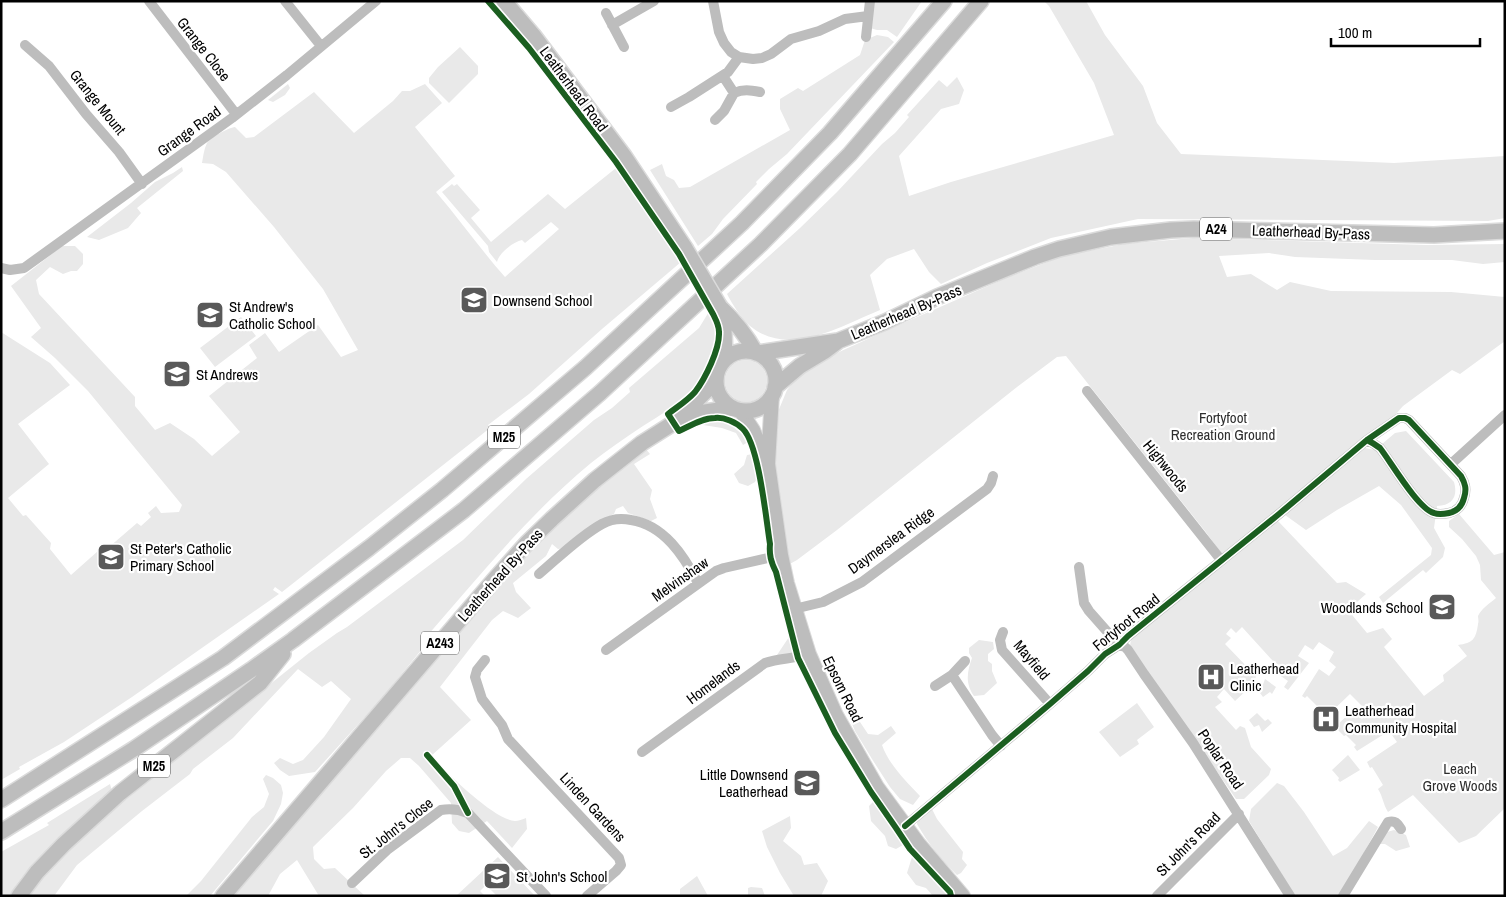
<svg xmlns="http://www.w3.org/2000/svg" width="1506" height="897" font-family="'Archivo Narrow',sans-serif">
	<rect width="100%" height="100%" fill="#fff"/>
	<path fill="#e9e9e9" d="M 873,1 L 922,1 L 897,37 L 887,30 L 877,30 L 870,28 Z
		M 1044,1 L 1086,1 L 1105,35 L 1143,86 L 1157,123 L 1181,154 L 1394,163 L 1505,156 L 1505,218 L 1488,221 L 1138,219 L 1051,238 L 987,263 L 941,284 L 929,272 L 914,249 L 887,259 L 870,275 L 880,310 C 841,326 789,358 750,326 C 740,317 733,305 727,294 L 800,228 L 837,192 L 882,144 L 895,133 L 909,117 L 907,115 L 939,80 L 947,87 L 957,77 L 964,90 L 959,104 L 941,109 L 899,156 L 909,196 L 951,182 L 1114,135 L 1094,83 L 1049,6 Z
		M 877,35 L 888,37 L 894,42 L 787,154 L 769,169 L 756,182 L 757,184 L 723,219 L 712,234 L 698,246 L 650,170 L 662,164 L 666,176 L 674,180 L 679,188 L 690,187 L 790,130 L 780,109 L 780,99 L 798,88 L 803,91 L 860,55 L 865,40 Z
		M 460,47 L 478,66 L 478,74 L 449,103 L 429,83 L 429,78 L 438,67 Z
		M 288,84 L 290,88 L 285,95 L 273,102 L 268,100 Z
		M 425,84 L 442,103 L 415,127 L 455,176 L 436,192 C 460,220 481,250 505,277 L 559,229 L 551,222 L 525,243 L 522,240 C 513,242 499,253 497,262 L 489,252 L 488,246 L 442,192 L 452,184 L 454,186 L 457,184 L 480,210 L 471,218 L 491,242 L 548,194 L 565,209 L 616,168 L 681,262 L 602,329 L 529,394 L 488,425 L 490,428 L 296,581 L 282,592 L 275,587 L 273,590 L 279,594 L 132,697 L 64,742 L 19,767 L 20,769 L 1,780 L 1,332 L 50,363 L 70,385 L 18,424 L 49,464 L 8,498 L 23,516 L 26,515 L 51,543 L 50,549 L 71,575 L 98,551 L 101,554 L 137,523 L 141,526 L 151,517 L 148,513 L 156,506 L 161,513 L 179,512 L 182,505 L 88,391 L 55,358 L 31,337 L 41,328 L 11,286 L 62,246 L 75,246 L 83,254 L 83,264 L 77,271 L 71,271 L 63,274 L 50,267 L 36,280 L 39,294 L 135,397 L 135,406 L 155,430 L 170,423 L 194,439 L 212,456 L 240,432 L 209,396 L 257,358 L 249,345 L 265,333 L 279,352 L 318,325 L 341,357 L 358,350 L 323,289 L 274,227 L 226,172 L 213,164 L 202,163 C 203,157 204,149 207,143 C 211,137 228,128 235,127 L 246,138 L 254,137 L 314,92 L 354,133 L 393,101 L 402,91 L 410,91 Z
		M 182,167 L 183,171 L 137,208 L 141,213 L 128,228 L 99,240 L 87,237 L 131,203 L 155,182 L 173,173 Z
		M 1193,238 L 1426,245 L 1505,244 L 1505,262 L 1483,264 L 1452,260 L 1375,260 L 1295,257 L 1269,253 L 1219,256 L 1227,277 L 1251,274 L 1277,290 L 1290,282 L 1331,291 L 1451,292 L 1505,297 L 1505,341 L 1460,374 L 1452,370 L 1403,406 L 1396,414 L 1278,521 L 1337,583 L 1346,582 L 1366,594 L 1348,610 L 1367,633 L 1383,628 L 1392,639 L 1384,647 L 1424,696 L 1444,681 L 1443,675 L 1467,656 L 1458,645 C 1473,643 1476,639 1478,624 C 1479,621 1478,618 1478,616 C 1481,609 1490,603 1496,598 L 1481,580 L 1480,565 L 1476,556 L 1462,539 L 1449,527 L 1449,521 L 1459,514 L 1494,555 L 1505,552 L 1505,808 L 1476,836 L 1459,843 L 1413,795 L 1388,812 C 1383,804 1383,797 1378,789 L 1383,785 L 1372,767 L 1370,768 L 1367,762 L 1397,742 L 1389,731 L 1357,751 L 1354,747 L 1356,745 L 1346,735 L 1344,736 L 1335,727 L 1353,710 L 1362,719 L 1368,712 L 1350,694 L 1326,717 L 1316,708 L 1317,706 L 1307,696 L 1305,698 L 1302,696 L 1319,669 L 1329,676 L 1336,667 L 1329,661 L 1334,652 L 1319,642 L 1313,650 L 1305,645 L 1298,656 L 1309,663 L 1288,690 L 1284,687 L 1288,681 L 1275,672 L 1279,665 L 1273,661 L 1242,627 L 1236,633 L 1231,628 L 1226,634 L 1231,638 L 1225,644 L 1252,672 L 1258,668 L 1252,691 L 1249,688 L 1235,701 L 1224,689 L 1217,697 L 1222,702 L 1215,707 L 1236,730 L 1240,726 L 1245,728 L 1251,747 L 1271,769 L 1269,775 L 1244,799 L 1236,799 L 1130,646 L 1131,639 L 1227,561 L 1205,531 L 1066,356 L 1057,357 L 1017,387 L 837,530 L 797,560 L 788,565 L 774,474 L 775,419 L 787,390 L 801,373 L 828,357 L 892,328 L 1004,279 L 1063,256 L 1124,244 Z
		M 710,310 C 715,319 718,332 716,343 C 714,355 702,377 694,387 C 680,403 661,415 643,426 C 625,438 607,450 591,463 C 527,516 475,581 421,643 L 422,649 L 382,698 L 315,772 L 289,776 L 280,770 L 274,763 L 280,758 L 293,764 L 303,760 L 324,737 L 351,699 L 331,681 L 322,687 L 298,669 L 233,738 L 193,769 L 190,774 L 142,811 L 77,865 L 54,896 L 25,896 L 29,889 L 90,828 L 309,653 L 337,633 L 347,627 L 463,540 L 526,479 L 594,420 L 612,408 L 630,392 L 629,388 L 699,328 Z
		M 241,317 L 256,336 L 215,367 L 200,348 Z
		M725 381a21 21 0 1 1 42 0a21 21 0 1 1-42 0Z
		M 712,419 C 732,421 739,424 748,442 L 743,445 L 736,433 L 722,428 L 703,425 L 703,422 Z
		M 1406,431 L 1454,482 C 1458,496 1453,505 1437,506 L 1434,528 L 1445,548 L 1443,557 L 1426,573 L 1423,570 L 1383,603 L 1379,597 L 1431,555 L 1432,548 L 1401,505 L 1379,486 L 1337,510 L 1306,530 L 1285,515 L 1365,448 L 1375,450 L 1395,433 Z
		M 645,448 L 650,454 L 634,464 L 652,490 L 650,499 L 657,518 L 651,521 L 628,513 L 623,506 L 616,509 L 614,514 L 605,518 L 565,548 L 558,549 L 552,544 L 546,556 L 513,583 L 516,592 L 531,608 L 518,618 L 503,611 L 492,620 L 440,687 L 471,720 L 431,756 C 445,771 494,820 515,821 C 518,821 523,819 526,818 L 527,829 L 512,848 L 487,821 L 469,833 L 459,831 L 452,823 L 451,803 L 419,766 L 410,758 L 401,758 L 386,771 L 353,808 L 313,847 L 314,859 L 324,869 L 335,868 L 365,896 L 319,896 L 297,860 L 280,874 L 268,896 L 231,896 L 504,575 L 585,494 Z
		M 753,454 L 758,476 L 755,482 L 748,486 L 739,483 L 734,474 L 744,465 L 747,455 Z
		M 789,637 L 793,651 L 791,655 L 777,655 Z
		M 979,640 L 993,642 L 994,649 L 988,654 L 988,661 L 992,664 L 992,671 L 997,683 L 984,695 L 974,696 C 965,683 967,672 972,658 L 969,653 L 969,648 Z
		M 1265,679 L 1276,687 L 1272,694 L 1270,692 L 1263,697 L 1260,693 Z
		M 1137,703 L 1154,727 L 1137,740 L 1139,744 L 1120,757 L 1099,732 Z
		M 852,710 L 868,734 L 878,735 L 891,726 L 896,733 L 882,745 C 889,765 906,781 920,796 L 913,805 L 900,799 L 890,787 L 872,759 L 855,731 L 847,712 Z
		M 1257,713 L 1265,721 L 1268,719 L 1272,723 L 1262,732 L 1259,725 L 1254,727 L 1249,720 Z
		M 1348,755 L 1360,770 L 1340,782 L 1338,780 L 1339,778 L 1332,770 Z
		M 266,775 L 273,778 L 281,785 L 283,793 L 281,804 L 273,821 L 210,896 L 186,896 L 201,881 L 252,817 L 264,807 L 269,794 L 263,779 Z
		M 1277,783 L 1284,786 L 1304,812 L 1333,856 L 1347,848 L 1369,821 L 1378,827 L 1355,869 L 1338,896 L 1295,896 L 1249,821 L 1251,809 Z
		M 110,784 L 112,791 C 89,811 66,832 44,854 C 31,866 18,879 10,896 L 1,896 L 1,852 L 49,825 L 47,823 Z
		M 873,802 L 903,845 L 896,849 L 888,846 L 885,836 L 871,821 L 869,806 Z
		M 932,809 L 937,819 L 963,852 L 962,859 L 967,865 L 961,873 L 957,875 C 941,860 928,843 917,824 L 918,818 Z
		M 790,816 L 791,828 L 783,841 L 801,856 L 804,865 L 817,863 L 828,881 L 821,896 L 794,896 L 780,873 L 767,847 L 762,831 Z
		M 1394,830 L 1406,835 L 1410,847 L 1396,851 L 1385,844 L 1380,844 L 1387,832 Z
		M 498,857 L 535,896 L 497,896 L 486,885 L 480,891 L 485,896 L 456,896 Z
		M 912,857 L 916,858 L 945,890 L 946,896 L 933,896 L 926,888 L 916,885 L 907,873 Z
		M 697,876 L 708,896 L 680,896 L 680,889 Z
		M 751,887 L 762,888 L 765,896 L 748,896 L 748,888 Z"/>
	<g fill="none" stroke-linecap="round" stroke-linejoin="round">
		<defs>
			<path id="major" d="M 772,395 L 768,464 L 781,555 L 787,583 L 809,654 L 836,715 L 877,787 L 918,843 L 963,896
				M 740,410 L 753,430 L 766,461"/>
			<path id="highway" d="M 504,1 L 533,35 L 624,156 L 685,248
				M 720,307 C 734,320 746,335 756,353
				M 720,307 L 724,329 L 725,359
				M716 381a30 30 0 1 1 60 0a30 30 0 1 1-60 0Z
				M 758,353 L 838,341 L 885,322 L 937,297 L 1035,257 L 1059,249 L 1111,237 L 1171,230 L 1194,229 L 1434,235 L 1505,231
				M 775,387 L 800,366 L 825,351 L 837,342
				M 683,417 L 687,410 L 708,389 L 716,379
				M 1,800 L 223,658 L 369,548 L 442,490 L 585,368 L 742,223 L 830,133 L 944,1
				M 1,832 L 134,749 L 251,670 L 293,640 L 464,510 L 600,393 L 761,244 L 850,154 L 981,1
				M 19,896 L 37,872 L 64,844 L 120,793 L 260,683 L 283,654
				M 223,896 L 494,580 L 527,543 L 552,519 L 595,480 L 642,443 L 683,417 L 691,416 L 705,412 L 733,408"/>
		</defs>
		<use href="#major" stroke="#dbdbdb" stroke-width="16"/>
		<use href="#highway" stroke="#dbdbdb" stroke-width="18"/>
		<path stroke="#bdbdbd" stroke-width="10" d="M 149,1 L 236,114
			M 285,1 L 321,46
			M 713,1 L 719,32 L 724,43 L 731,52 L 739,57 L 753,59 L 762,58 L 771,54 L 791,39 L 819,31 L 845,19 L 868,16
			M 606,13 L 624,47
			M 612,25 L 654,1
			M 866,37 L 870,1
			M 25,45 L 49,66 L 86,114 L 119,152 L 142,184
			M 734,93 C 743,89 750,90 760,92
			M 671,107 L 689,97 L 728,72 L 739,57
			M 715,120 L 724,111 L 734,93 L 723,76
			M 1,268 L 10,270 L 24,268 L 232,118 L 287,75 L 376,1
			M 1087,391 L 1221,560
			M 1451,464 L 1505,415
			M 1079,567 L 1084,603 L 1089,611 L 1119,645
			M 539,574 C 558,558 580,536 602,524 C 611,519 622,518 631,520 C 664,525 684,556 698,583
			M 794,609 L 823,602 L 862,582 L 987,489 L 991,483 L 993,476
			M 1003,632 L 1000,640 L 1002,650 L 1050,704
			M 1119,645 L 1125,647 L 1128,650 L 1144,674 L 1193,743 L 1290,896
			M 606,650 L 716,571 L 724,568 L 781,555
			M 485,660 L 477,670 L 475,677 L 482,699 L 502,725 L 508,739 L 619,858 L 621,865 L 616,871 L 587,896
			M 952,675 L 992,735 L 1001,746
			M 935,686 L 952,675 L 965,661
			M 642,752 L 765,663 C 779,658 794,659 809,654
			M 905,826 L 1050,704 L 1088,671 L 1105,654 L 1119,645 L 1128,636 L 1279,514 L 1367,440 L 1399,418 L 1405,418 L 1409,420 L 1461,476 C 1465,483 1467,489 1464,498 C 1462,506 1458,511 1449,513 C 1444,514 1439,515 1434,513 C 1418,509 1391,462 1380,448 C 1376,445 1371,442 1367,440
			M 352,883 L 387,850 L 441,810 C 451,808 458,809 468,813 L 546,896
			M 1157,896 L 1239,814
			M 1343,896 L 1388,822 C 1395,820 1397,823 1401,829"/>
		<use href="#major" stroke="#bdbdbd" stroke-width="14"/>
		<use href="#highway" stroke="#bdbdbd" stroke-width="15"/>
		<defs>
			<path id="highway-bridge" d="M 685,248 L 720,307"/>
		</defs>
		<use href="#highway-bridge" stroke="#dbdbdb" stroke-width="18" stroke-linecap="butt"/>
		<use href="#highway-bridge" stroke="#bdbdbd" stroke-width="15"/>
		<defs>
			<path id="cycleway" d="M 488,1 L 529,48 L 616,162 L 679,254 L 713,314 C 716,320 719,325 719,332 C 720,349 705,379 695,392 C 687,401 677,407 668,414 L 679,431 C 690,426 702,418 715,418 C 724,417 736,422 743,429 C 759,445 766,519 770,544 C 769,555 771,562 776,572 L 798,658 L 835,733 L 871,792 L 896,828 L 910,849 L 950,892 L 951,896
				M 427,755 L 454,786 L 468,813
				M 905,826 L 1050,704 L 1088,671 L 1105,654 L 1119,645 L 1128,636 L 1279,514 L 1367,440 L 1399,418 L 1405,418 L 1409,420 L 1461,476 C 1465,483 1467,489 1464,498 C 1462,506 1458,511 1449,513 C 1444,514 1439,515 1434,513 C 1418,509 1391,462 1380,448 C 1376,445 1371,442 1367,440"/>
		</defs>
		<use href="#cycleway" stroke="#fff" stroke-width="9"/>
		<use href="#cycleway" stroke="#1b5e20" stroke-width="6"/>
	</g>
	<defs>
		<symbol id="school-square" viewBox="-11 -11 22 22"><rect x="-9" y="-9" width="18" height="18" rx="4" fill="#595959" stroke="#fff"/><path d="M0-5L7-2L0 1L-7-2ZM-4 1L0 2.5L4 1V4Q0 6-4 4Z" fill="#fff"/></symbol>
		<symbol id="hospital-square" viewBox="-11 -11 22 22"><rect x="-9" y="-9" width="18" height="18" rx="4" fill="#595959" stroke="#fff"/><path d="M-5-5h3v3.5h4V-5h3V5h-3V1.5h-4V5h-3Z" fill="#fff"/></symbol>
	</defs>
	<g fill-rule="evenodd">
		<use href="#school-square" x="458" y="284" width="32" height="32"/>
		<use href="#school-square" x="194" y="299" width="32" height="32"/>
		<use href="#school-square" x="161" y="358" width="32" height="32"/>
		<use href="#school-square" x="95" y="541" width="32" height="32"/>
		<use href="#school-square" x="1426" y="591" width="32" height="32"/>
		<use href="#hospital-square" x="1195" y="661" width="32" height="32"/>
		<use href="#hospital-square" x="1310" y="703" width="32" height="32"/>
		<use href="#school-square" x="791" y="767" width="32" height="32"/>
		<use href="#school-square" x="481" y="860" width="32" height="32"/>
	</g>
	<g text-anchor="middle" dominant-baseline="central" stroke-width="4.5" stroke-linejoin="round" paint-order="stroke">
		<g fill="#fff" stroke="#4c4c4c" stroke-width="1">
			<rect x="1200" y="217.5" width="32" height="23" rx="4"/>
			<rect x="488" y="425.5" width="32" height="23" rx="4"/>
			<rect x="421" y="631.5" width="38" height="23" rx="4"/>
			<rect x="138" y="754.5" width="32" height="23" rx="4"/>
		</g>
		<g font-size="14" font-weight="bold" fill="#000">
			<text x="1216" y="229">A24</text>
			<text x="504" y="437">M25</text>
			<text x="440" y="643">A243</text>
			<text x="154" y="766">M25</text>
		</g>
		<g font-size="15" fill="#000" stroke="#fff">
			<text transform="translate(204 49) rotate(52)">Grange Close</text>
			<text transform="translate(574 89) rotate(53)">Leatherhead Road</text>
			<text transform="translate(98 102) rotate(51)">Grange Mount</text>
			<text transform="translate(189 131) rotate(-36)">Grange Road</text>
			<text transform="translate(1311 232) rotate(2)">Leatherhead By-Pass</text>
			<text transform="translate(906 312) rotate(-23)">Leatherhead By-Pass</text>
			<text transform="translate(1166 466) rotate(51)">Highwoods</text>
			<text transform="translate(891 540) rotate(-36)">Daymerslea Ridge</text>
			<text transform="translate(500 575) rotate(-48)">Leatherhead By-Pass</text>
			<text transform="translate(680 579) rotate(-35)">Melvinshaw</text>
			<text transform="translate(1126 622) rotate(-39)">Fortyfoot Road</text>
			<text transform="translate(1032 660) rotate(50)">Mayfield</text>
			<text transform="translate(713 682) rotate(-37)">Homelands</text>
			<text transform="translate(843 689) rotate(64)">Epsom Road</text>
			<text transform="translate(1221 759) rotate(56)">Poplar Road</text>
			<text transform="translate(593 807) rotate(47)">Linden Gardens</text>
			<text transform="translate(396 828) rotate(-38)">St. John's Close</text>
			<text transform="translate(1188 844) rotate(-45)">St John's Road</text>
		</g>
		<g font-size="15" fill="#000" stroke="#fff" text-anchor="start">
			<text x="493" y="300">Downsend School</text>
			<text x="229" y="306">St Andrew's<tspan x="229" dy="17">Catholic School</tspan></text>
			<text x="196" y="374">St Andrews</text>
			<text x="130" y="548">St Peter's Catholic<tspan x="130" dy="17">Primary School</tspan></text>
			<text x="1423" y="607" text-anchor="end">Woodlands School</text>
			<text x="1230" y="668">Leatherhead<tspan x="1230" dy="17">Clinic</tspan></text>
			<text x="1345" y="710">Leatherhead<tspan x="1345" dy="17">Community Hospital</tspan></text>
			<text x="788" y="774" text-anchor="end">Little Downsend<tspan x="788" dy="17">Leatherhead</tspan></text>
			<text x="516" y="876">St John's School</text>
		</g>
		<g font-size="15" fill="#2e2e2e" stroke="#fff">
			<text x="1223" y="417">Fortyfoot<tspan x="1223" dy="17">Recreation Ground</tspan></text>
			<text x="1460" y="768">Leach<tspan x="1460" dy="17">Grove Woods</tspan></text>
		</g>
	</g>
	<rect width="1506" height="897" fill="none" stroke="#000000" stroke-width="5"/>
	<path d="M1331 38v8h149v-8" fill="none" stroke="#000000" stroke-width="2.5"/>
	<text x="1338" y="38" font-size="15" fill="#000000" stroke="#ffffff" stroke-width="4" paint-order="stroke">100 m</text>
</svg>
